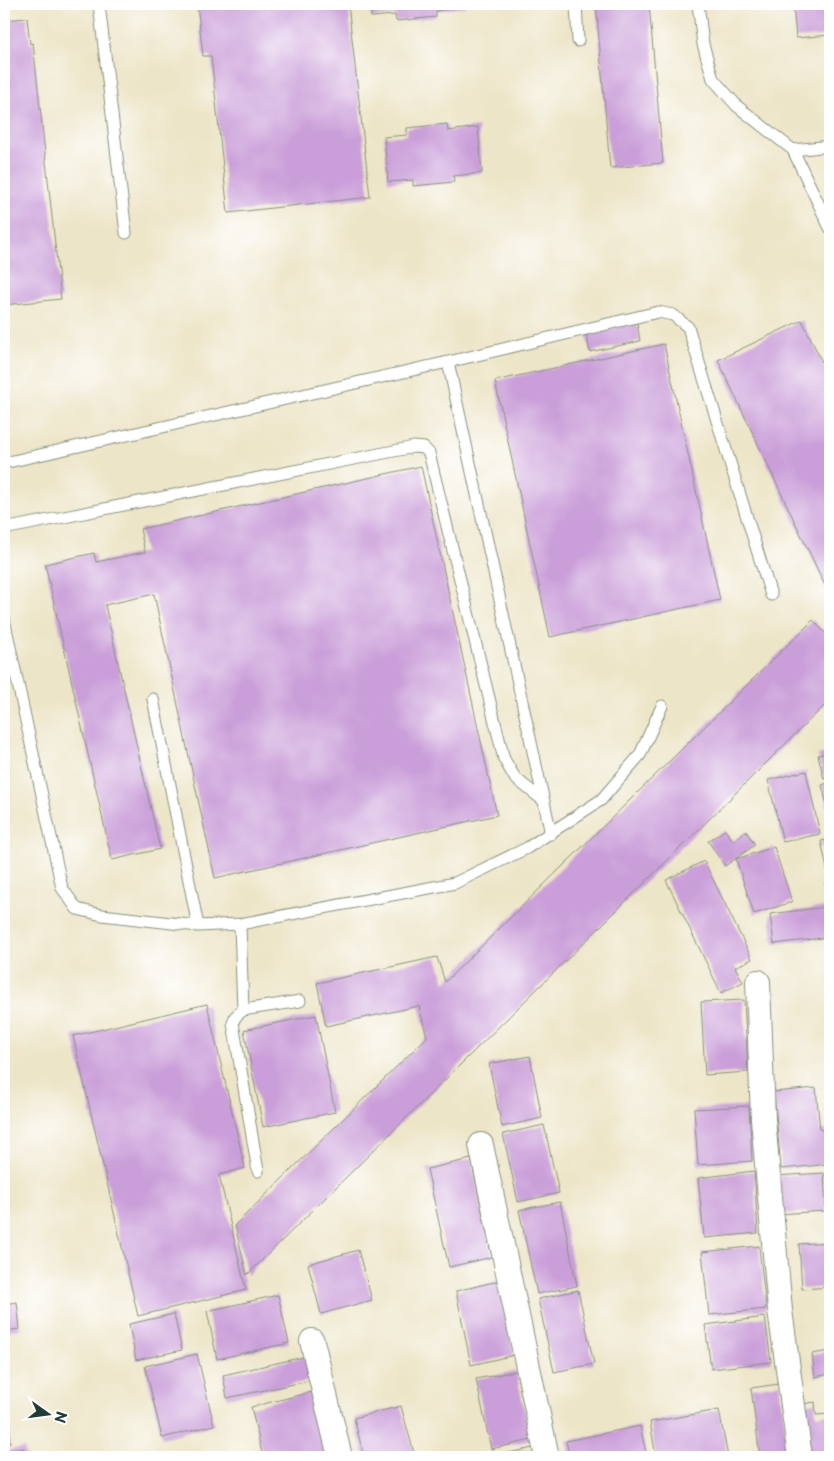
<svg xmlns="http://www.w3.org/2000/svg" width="834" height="1461" font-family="'Playpen Sans',sans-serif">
	<rect width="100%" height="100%" fill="#fff"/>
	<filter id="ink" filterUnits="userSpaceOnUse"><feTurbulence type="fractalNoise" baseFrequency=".02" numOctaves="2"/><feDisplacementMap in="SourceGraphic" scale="10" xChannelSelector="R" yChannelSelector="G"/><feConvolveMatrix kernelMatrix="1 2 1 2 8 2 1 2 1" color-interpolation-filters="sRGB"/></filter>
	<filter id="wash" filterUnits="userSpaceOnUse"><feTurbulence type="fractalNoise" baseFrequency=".0096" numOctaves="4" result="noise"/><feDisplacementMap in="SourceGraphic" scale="20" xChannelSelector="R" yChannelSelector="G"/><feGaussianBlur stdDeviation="1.12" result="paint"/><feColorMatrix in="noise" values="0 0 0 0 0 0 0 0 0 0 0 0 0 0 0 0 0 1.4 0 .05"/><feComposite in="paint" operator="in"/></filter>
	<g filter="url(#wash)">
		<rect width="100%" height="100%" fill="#ede5c7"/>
		<g id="blocks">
			<path fill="#ca9fd9" d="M 197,4 L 348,4 L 370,197 L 228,213 L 211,56 L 203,56 Z
				M 370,4 L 465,4 L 465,7 L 436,11 L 436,17 L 396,21 L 395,15 L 371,17 Z
				M 596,4 L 649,4 L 663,163 L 610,168 Z
				M 793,4 L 830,4 L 830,35 L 796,38 Z
				M 27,18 L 30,44 L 33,43 L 61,299 L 4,305 L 4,20 Z
				M 447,124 L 448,131 L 478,127 L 482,173 L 453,176 L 454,182 L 413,186 L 413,180 L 388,182 L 384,137 L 407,135 L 407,128 Z
				M 802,320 L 830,379 L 830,596 L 718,360 Z
				M 637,323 L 640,341 L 590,352 L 586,334 Z
				M 664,344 L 720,600 L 550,637 L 495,381 Z
				M 421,466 L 497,815 L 215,878 L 154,594 L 105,605 L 160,849 L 112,860 L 45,564 L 94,553 L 96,562 L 145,552 L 140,529 Z
				M 813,620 L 830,638 L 830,700 L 247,1275 L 235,1225 L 427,1037 L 419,1006 L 326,1026 L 317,983 L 437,957 L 445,982 Z
				M 830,752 L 830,777 L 824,779 L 818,755 Z
				M 806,771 L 820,834 L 783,842 L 768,780 Z
				M 830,782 L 830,818 L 822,785 Z
				M 725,830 L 733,841 L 746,831 L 755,845 L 725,866 L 708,841 Z
				M 830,839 L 830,878 L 829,878 L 821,841 Z
				M 774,847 L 792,902 L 754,914 L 736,859 Z
				M 704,861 L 752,959 L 735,967 L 743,982 L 721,993 L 666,880 Z
				M 830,882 L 830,920 L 829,920 L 825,883 Z
				M 826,907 L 830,937 L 774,944 L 770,914 Z
				M 744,1000 L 748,1072 L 705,1075 L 701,1002 Z
				M 207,1004 L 245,1168 L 219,1175 L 246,1290 L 138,1316 L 73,1036 Z
				M 316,1015 L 335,1112 L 263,1127 L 244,1030 Z
				M 530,1056 L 542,1118 L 502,1127 L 489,1064 Z
				M 816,1088 L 820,1130 L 830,1129 L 830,1164 L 781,1169 L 774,1092 Z
				M 749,1106 L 752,1161 L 698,1165 L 694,1109 Z
				M 544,1125 L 559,1193 L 518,1202 L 503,1134 Z
				M 471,1159 L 492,1257 L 449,1267 L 427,1169 Z
				M 754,1171 L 758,1233 L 704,1238 L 698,1178 Z
				M 824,1173 L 826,1211 L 777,1214 L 775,1176 Z
				M 560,1202 L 577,1286 L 537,1294 L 519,1210 Z
				M 830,1242 L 830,1287 L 802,1289 L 799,1244 Z
				M 759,1246 L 766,1309 L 709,1315 L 702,1252 Z
				M 358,1250 L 372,1300 L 321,1314 L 308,1264 Z
				M 498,1281 L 514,1355 L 471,1365 L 456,1291 Z
				M 578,1290 L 594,1364 L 554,1372 L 538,1299 Z
				M 278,1295 L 289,1343 L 217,1359 L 207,1311 Z
				M 17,1302 L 20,1329 L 4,1331 L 4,1304 Z
				M 174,1314 L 182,1350 L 136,1360 L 129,1324 Z
				M 765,1317 L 771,1362 L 711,1369 L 705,1325 Z
				M 830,1351 L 830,1374 L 815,1377 L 812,1354 Z
				M 197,1354 L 214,1425 L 162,1438 L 145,1366 Z
				M 308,1356 L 313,1380 L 227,1398 L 223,1375 Z
				M 516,1371 L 531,1440 L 491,1449 L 476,1379 Z
				M 779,1384 L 789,1457 L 760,1457 L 751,1388 Z
				M 312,1392 L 329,1457 L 263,1457 L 251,1407 Z
				M 815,1402 L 816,1415 L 830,1414 L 830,1457 L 809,1457 L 802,1404 Z
				M 401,1406 L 415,1457 L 364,1457 L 354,1418 Z
				M 719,1410 L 728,1457 L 656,1457 L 650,1422 Z
				M 7,1411 L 10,1443 L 4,1444 L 4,1412 Z
				M 640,1426 L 647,1457 L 570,1457 L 566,1441 Z
				M 24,1448 L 27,1457 L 4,1457 L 4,1451 Z
				M 533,1448 L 535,1457 L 493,1457 L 493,1456 Z"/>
		</g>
	</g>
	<g filter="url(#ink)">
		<use href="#blocks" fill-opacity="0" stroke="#86917e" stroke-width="1"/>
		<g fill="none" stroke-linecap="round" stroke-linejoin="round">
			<defs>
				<path id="service" d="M 99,4 L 126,233
					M 576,4 L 578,41
					M 698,4 L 703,44 L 713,79 L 737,106 L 793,150 L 830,228
					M 793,150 L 830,146
					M 448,362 L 551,834
					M 4,463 L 448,362 L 658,312 L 673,315 L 688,327 L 771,595
					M 4,529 L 414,447 L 424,448 L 429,453 L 504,759 L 515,778 L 544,801
					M 4,619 L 62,888 L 77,909 L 102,915 L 198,926 L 240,924 L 455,883 L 527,848 L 601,800 L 640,755 L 662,706
					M 153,699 L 198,926
					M 240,924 L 243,1010 L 300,1001
					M 243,1010 L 235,1017 L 233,1023 L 258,1171"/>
				<path id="minor" d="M 758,982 L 763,1119 L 780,1310 L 800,1457
					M 481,1145 L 547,1457
					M 312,1341 L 340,1457"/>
			</defs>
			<use href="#service" stroke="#86917e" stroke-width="13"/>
			<use href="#minor" stroke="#86917e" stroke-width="26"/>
			<use href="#service" stroke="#fff" stroke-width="11"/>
			<use href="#minor" stroke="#fff" stroke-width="24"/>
		</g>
	</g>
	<rect width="834" height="1461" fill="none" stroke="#fff" stroke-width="20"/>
	<g transform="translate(48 1414) rotate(104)" stroke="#ffffff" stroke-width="4" paint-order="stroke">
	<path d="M0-4L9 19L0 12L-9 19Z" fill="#1f3d34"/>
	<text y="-8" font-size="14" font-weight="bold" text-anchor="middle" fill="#1f3d34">N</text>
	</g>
</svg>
